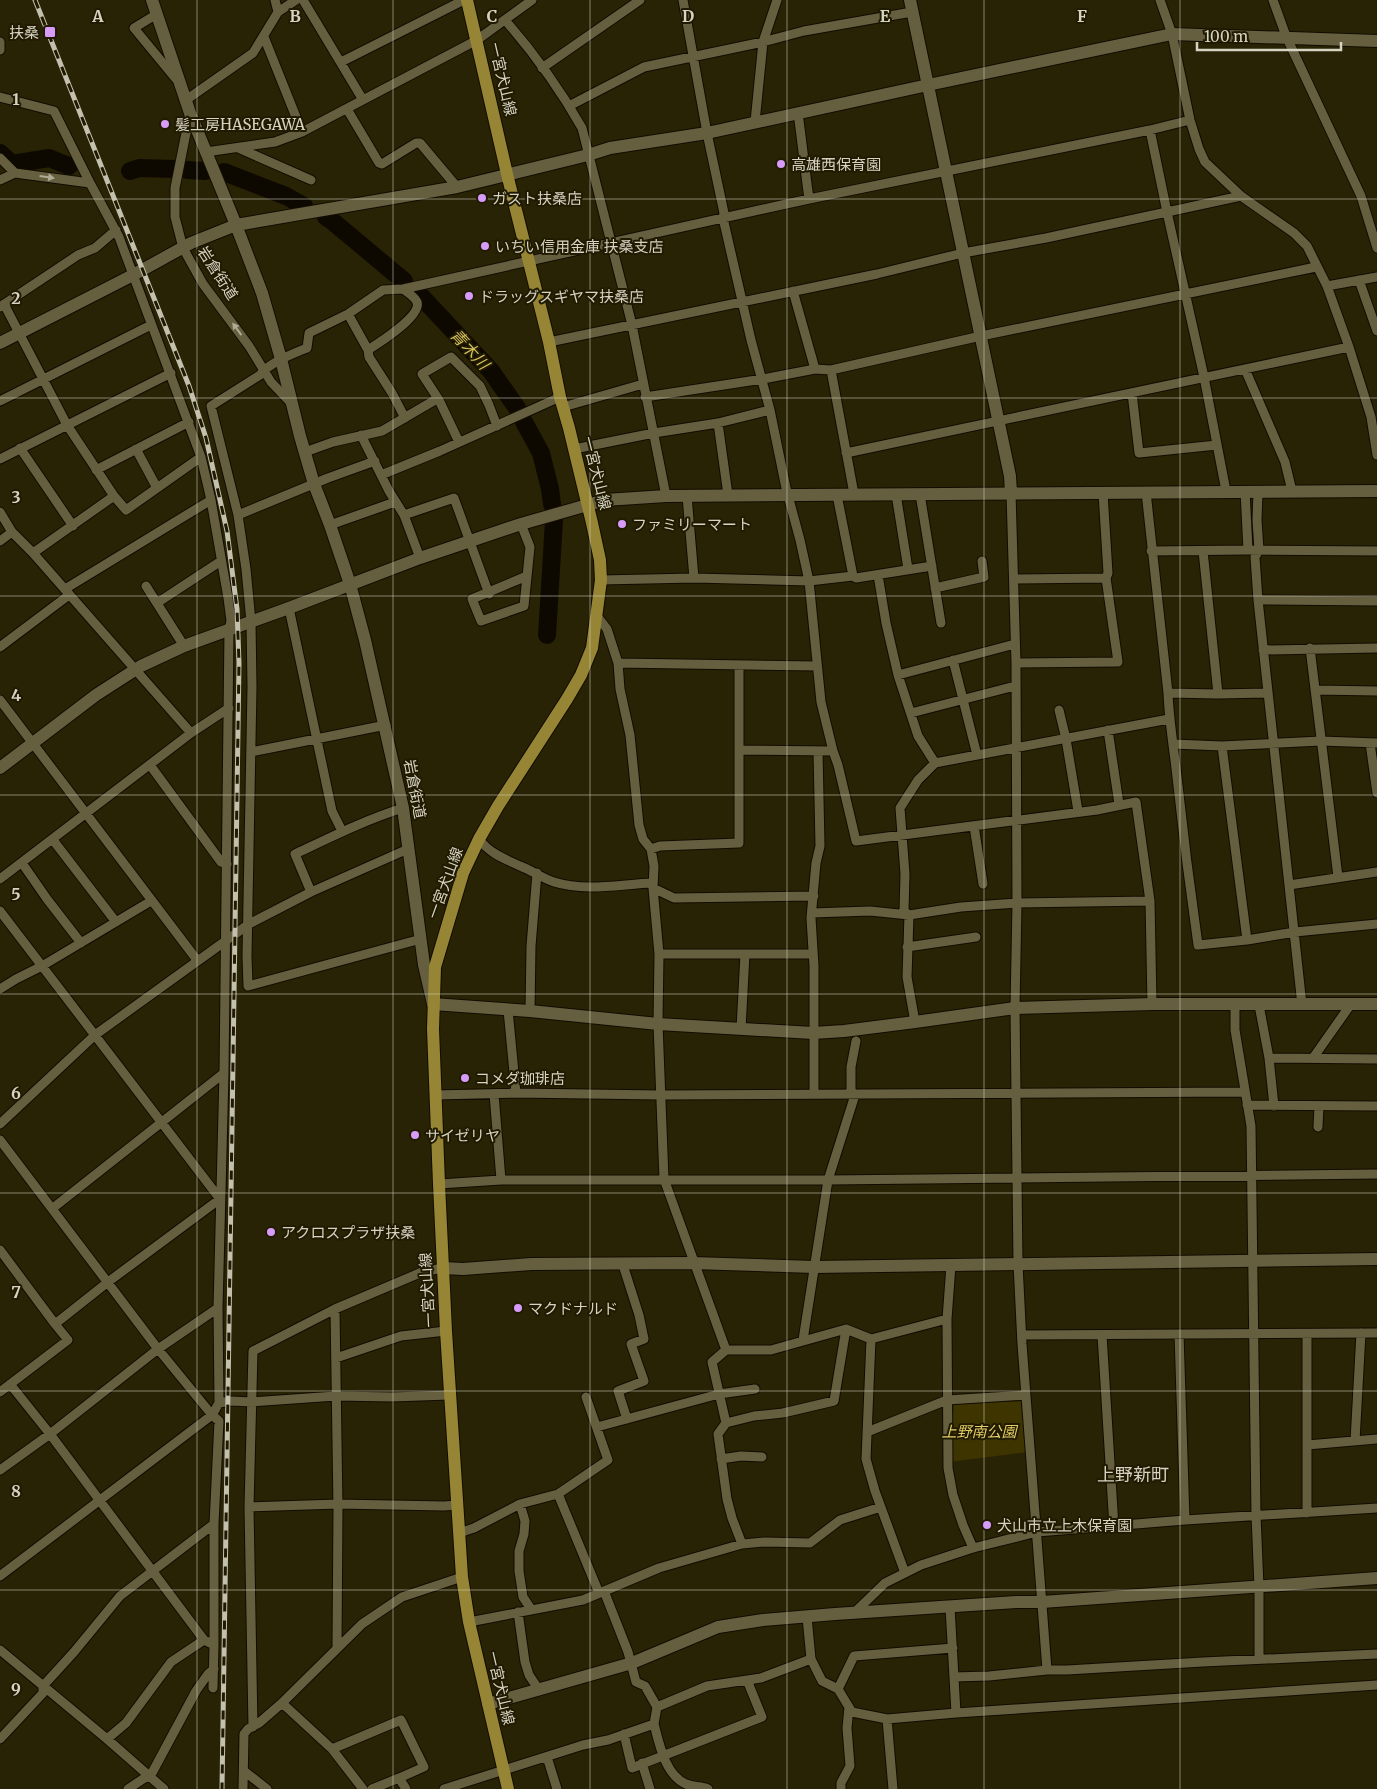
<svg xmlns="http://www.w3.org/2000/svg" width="1377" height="1789" font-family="Merriweather,'Noto Sans JP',serif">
	<rect width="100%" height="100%" fill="#292305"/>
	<path fill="#3e3400" d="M 1021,1401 L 1028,1452 L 949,1462 L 954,1404 Z"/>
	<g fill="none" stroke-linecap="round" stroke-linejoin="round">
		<path stroke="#0e0900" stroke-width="18" d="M 0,153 L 12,164 L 49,158 L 69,166
			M 187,170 L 205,171
			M 130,171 L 139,168 L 176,169
			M 224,172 L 286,196 L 304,206
			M 326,217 L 331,220 L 404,281
			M 418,293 L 491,371 L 517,408
			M 524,422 L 541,453 L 550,489 L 552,504
			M 547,635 L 554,521"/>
		<defs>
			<path id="street" d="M 275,0 L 278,12
				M 303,0 L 363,100
				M 683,0 L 707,133 L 724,213 L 723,218 L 751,340 L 770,410 L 786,488 L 800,540 L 809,581 L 821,702 L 833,751 L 838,765 L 856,841 L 1097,810 L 1136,802 L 1150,901 L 1152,1004
				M 1160,0 L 1172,34 L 1190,120 L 1199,149 L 1205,162 L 1241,196 L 1294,233 L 1307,246 L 1327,286 L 1349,347 L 1371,417 L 1377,455
				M 1273,0 L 1286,36 L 1361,196 L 1377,248
				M 157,14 L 134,28 L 176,79
				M 505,20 C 533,52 561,91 582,128 L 632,325 L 666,496
				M 264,37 L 302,132
				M 0,42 L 0,50
				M 341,62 L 464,0
				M 542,68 L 640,0
				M 0,97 L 54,111 L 90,183
				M 186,100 L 253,53 L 278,12 L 296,0
				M 569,106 L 644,67 L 763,42 L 804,31 L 912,12
				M 347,109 L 379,163 L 382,164 L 416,143 L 420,143 L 457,187
				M 190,113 L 175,188 L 175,217 L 183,248 L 203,284 L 249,346 L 271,382 L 290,402
				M 798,113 C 802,142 805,170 809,199
				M 755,122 L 763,42 L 777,0
				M 1150,130 L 1167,212 L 1241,196
				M 238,148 L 311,180
				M 206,152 L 275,142 L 302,132 L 477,40 L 532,0
				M 0,158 L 15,173
				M 0,180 L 15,173 L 90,183 L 119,237 L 201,457 L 211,500 L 228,598 L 231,621 L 229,630 L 224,1073 L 218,1308 L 219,1403 L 212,1415 L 0,1576
				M 1359,280 L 1377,331
				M 1327,286 L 1377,277
				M 793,291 L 815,369
				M 4,304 L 67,425 L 114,496 L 126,510 L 201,457
				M 0,307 L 78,255 L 95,248 L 116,230
				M 348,314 L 368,350 C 379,343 422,316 417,302 C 415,297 407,292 403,289
				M 549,342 L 877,274 L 963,253 L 1046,238 L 1167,212 L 1204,377 L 1226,491
				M 368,350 L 369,357 L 392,393 L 405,418
				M 1245,369 L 1285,462 L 1292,491
				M 831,370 L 854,494
				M 1132,393 L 1139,453 L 1217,445
				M 645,397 L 763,379 L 815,369 L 831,370 L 981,336 L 1316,267
				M 0,401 L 151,325
				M 563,407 L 643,384
				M 718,423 L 728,495
				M 361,435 L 389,491 L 404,515 L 420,558
				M 459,442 L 439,400 L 422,374 L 451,357 L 480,386 L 489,405 L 497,426
				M 20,448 L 73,526
				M 136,449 L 157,488
				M 574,449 L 654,433 L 718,423 L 770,410
				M 305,452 L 333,442 L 382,431 L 435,400 L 439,400
				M 846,453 L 1349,347
				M 0,459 L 171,373
				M 96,470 L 189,422
				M 381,475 L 440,451 L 560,397
				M 1245,491 L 1248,550
				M 1146,492 L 1168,693 C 1169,721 1174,749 1177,777 C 1183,833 1190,889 1198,945 L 1247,940 L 1295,932 L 1377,924
				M 1258,492 L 1257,520 L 1259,550 L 1255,557 L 1258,600 L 1302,1005
				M 1011,493 L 1016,663 L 1017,903 L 1015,1008 L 1018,1264 L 1022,1344 L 1047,1670
				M 896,494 L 908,569
				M 920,494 L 941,623
				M 687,496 L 694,578
				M 0,512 L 12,532 L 33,553 L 191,733
				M 238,515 L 328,478 L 375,461
				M 404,515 L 454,498 L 489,594
				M 521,524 L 530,547 L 524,606 L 481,621 L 472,599 L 527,576
				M 330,525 L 395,502
				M 0,541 L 12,532
				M 1151,551 L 1248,550 L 1377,551
				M 1203,551 L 1218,694
				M 33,553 L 114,496
				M 878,575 L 886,623 L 898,675 L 918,736 L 935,763
				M 853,576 L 856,578 L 932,566
				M 1014,579 L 1106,578
				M 601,580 L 694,578 L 809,581 L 853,576 L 837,495
				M 146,586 L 184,646
				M 935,588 L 984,577 L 982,561
				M 65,589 L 211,500
				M 1258,600 L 1377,601
				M 157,603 L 221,561
				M 289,608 L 332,811 L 342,831
				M 597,616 L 607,629 L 618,663 L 620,689 L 630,735 L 639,825 L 643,839 L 651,849 L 654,866 L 653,888 L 659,954 L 658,1024 L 664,1179 L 726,1350
				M 0,647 L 69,595
				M 1310,648 L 1338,877
				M 1263,650 L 1377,648
				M 953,660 L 977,755
				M 618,663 L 817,666
				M 1016,663 L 1118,662 L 1106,578 L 1108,573 L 1103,493
				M 898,675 L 1015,644
				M 1315,690 L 1377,691
				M 1168,693 L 1218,694 L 1267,693
				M 0,700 L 197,960
				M 1059,710 L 1066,739 L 1078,811
				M 911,713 L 1015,686
				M 1108,730 L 1119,804
				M 1370,743 L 1377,793
				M 1173,744 L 1222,746 L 1321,741 L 1377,743
				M 1222,746 L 1247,940
				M 739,750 L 833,751
				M 251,752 L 386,725
				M 150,765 L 221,862 L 227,864
				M 974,826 L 983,884
				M 479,839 C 489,853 505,859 520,866 C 531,870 544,879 554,882 C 586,892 621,884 653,883
				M 53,840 L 116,922
				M 651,849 L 660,846 L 739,843 L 739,665
				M 22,863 L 47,899 L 81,943
				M 0,879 L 191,733 L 229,708
				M 1289,885 L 1377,872
				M 653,888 L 674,898 L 814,896
				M 311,892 L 295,854 C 331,837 365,820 403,808
				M 0,911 L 220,1199
				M 812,913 L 870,911 L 909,915 L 961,907 L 1017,903 L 1150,901
				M 421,939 L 248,986 L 247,956 L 252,687 L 251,622 L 246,569 L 238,515 L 211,406 L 260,375 C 269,363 292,354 307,348 L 309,333 L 348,314 L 383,290 L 403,289 L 809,199 L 1150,130 L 1190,120
				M 907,947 L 976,937
				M 659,954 L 812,954
				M 0,989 L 16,979 L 42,966 L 151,901
				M 1235,1005 L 1235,1030 L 1251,1126 L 1256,1515 L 1259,1587 L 1259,1659
				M 1259,1005 L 1269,1058 L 1274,1106
				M 508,1010 L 516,1093
				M 530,1011 L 531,946 L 537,873
				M 915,1022 L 907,977 L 909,915 L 904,911 L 905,874 L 900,808 L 918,780 L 935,763 L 1169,719
				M 741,1029 L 745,954
				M 1269,1058 L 1377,1059
				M 1313,1058 L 1351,1004
				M 494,1094 L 501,1180
				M 814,1094 L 814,966 L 811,918 L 816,863 L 820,846 L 818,751
				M 851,1094 L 851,1067 L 856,1041
				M 435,1095 L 516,1093 L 661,1095 L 1244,1092
				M 1247,1105 L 1377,1106
				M 0,1124 L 95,1035 L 249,924 L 311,892 L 408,849
				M 1318,1127 L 1319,1106
				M 0,1140 L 158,1349 L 212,1415 L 219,1421 L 214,1524 L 214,1645 L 204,1640 L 50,1434 L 10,1384
				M 439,1184 L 501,1180 L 828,1180 L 1377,1174
				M 53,1208 L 224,1073
				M 0,1250 L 55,1324 L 108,1282 L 220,1199
				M 623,1265 L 639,1315 L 644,1339 L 631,1344 L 644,1381 L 618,1391 L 627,1419
				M 951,1265 L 947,1319 L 948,1468 L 953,1495 L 963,1525 L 973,1548
				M 335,1309 L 338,1508 L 337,1647
				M 1179,1334 L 1185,1520
				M 1307,1334 L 1307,1513
				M 1023,1335 L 1377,1333
				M 1102,1335 L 1114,1527
				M 871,1339 L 866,1459 L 875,1491 L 905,1573
				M 803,1340 L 828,1180 L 855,1095
				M 336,1358 L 401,1336 L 446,1331
				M 0,1392 L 68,1340 L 55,1324
				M 219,1403 L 231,1401 L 252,1402 L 336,1396 L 392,1397 L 449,1395
				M 726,1423 L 754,1416 L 783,1413 L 834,1401 L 846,1329
				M 597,1427 L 719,1394 L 755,1389
				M 867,1432 L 947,1400 L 1026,1395
				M 1355,1441 L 1361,1333
				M 1307,1445 L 1377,1439
				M 721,1459 L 741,1456 L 762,1457
				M 0,1470 L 50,1434 L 158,1349 L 218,1308
				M 558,1494 L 599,1593
				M 520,1504 L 525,1521 L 524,1534 L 519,1551 L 519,1571 L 523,1597 L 531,1609
				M 249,1507 L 338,1504 L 444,1506 L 457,1505
				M 459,1533 L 474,1528 L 520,1504 L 558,1494 L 608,1460 L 586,1397
				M 742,1544 L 732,1518 L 727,1499 L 718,1434 L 726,1423 L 712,1362 L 726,1350 L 771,1350 L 846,1329 L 871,1339 L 947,1319
				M 604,1591 L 628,1652 L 636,1682 L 645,1686 L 657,1707
				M 950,1607 L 956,1713
				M 518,1612 L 525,1662 L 529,1675 L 539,1690
				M 854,1613 L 885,1583 L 921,1565 L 973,1548 L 1037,1532 L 1185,1520 L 1377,1508
				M 807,1617 L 811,1659 L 822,1681 L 838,1689 L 852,1712 L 887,1719 L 956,1713 L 1377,1685
				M 469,1622 L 583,1600 L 659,1568 L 742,1544 L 765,1542 L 810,1543 L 840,1520 L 881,1507
				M 0,1650 L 107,1739 L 164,1789
				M 954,1677 L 989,1676 L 1047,1670 L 1067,1670 L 1203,1662 L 1377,1654
				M 213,1688 L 214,1645
				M 838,1689 L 854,1656 L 953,1648
				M 282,1703 L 332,1749 L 363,1789
				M 887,1719 L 893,1789
				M 654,1724 C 659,1743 665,1775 686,1784 C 693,1787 702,1786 708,1789
				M 253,1727 L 249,1507 L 253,1351 L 335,1309 L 422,1272 L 443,1268
				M 624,1734 L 632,1768 L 762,1717 L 747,1680
				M 0,1739 L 43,1693 L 43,1686 L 74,1652 L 120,1596 L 214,1524
				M 107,1739 L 126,1723 L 171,1662 L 204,1640
				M 332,1749 L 401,1720 L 424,1767 L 399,1778
				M 547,1757 L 557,1789
				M 642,1763 L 650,1789
				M 244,1771 L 267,1789
				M 128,1789 L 152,1773 L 196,1691 L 208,1674 L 214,1669
				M 243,1789 L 244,1734 L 248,1729 L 259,1723 L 282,1703 L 362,1624 L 402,1597 L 462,1577
				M 372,1789 L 399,1778 L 406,1789
				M 444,1789 L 583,1745 L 608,1740 L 654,1724 L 657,1707 L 707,1686 L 761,1678 L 811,1659
				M 841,1789 L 841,1783 L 850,1766 L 847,1728 L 849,1707"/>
			<path id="secondary" d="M 152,0 L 190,113 L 236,225 L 262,293 L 281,359 L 300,436 L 314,484 L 330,525 L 350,584 L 365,640 L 403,808 L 424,965 L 433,1004 L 530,1011 L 658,1024 L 813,1033 L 844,1031 L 915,1022 L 1015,1008 L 1152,1004 L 1377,1004
				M 910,0 L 1010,476 L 1011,493
				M 0,343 L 133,275 L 191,243 L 236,225 L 457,187 L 588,155 L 610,148 L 707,133 L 928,85 L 1172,34 L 1377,41
				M 0,768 L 96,695 L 141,666 L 184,646 L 289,608 L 420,558 L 521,524 L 605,500 L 666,496 L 1377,491
				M 443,1268 L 463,1269 L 531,1264 L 693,1263 L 814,1267 L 1377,1259
				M 488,1704 L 632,1663 L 718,1627 L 763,1620 L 835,1614 L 1016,1602 L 1042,1602 L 1377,1578"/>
			<path id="primary" d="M 467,0 L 507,174 L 549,342 L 560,397 L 569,428 L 592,523 L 600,560 L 601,580 L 592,648 L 581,675 L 567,699 L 498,806 L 479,839 L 463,873 L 435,967 L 433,1029 L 439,1184 L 446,1331 L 462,1577 L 469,1622 L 508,1789"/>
		</defs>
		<use href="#street" stroke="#120c00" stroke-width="11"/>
		<use href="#secondary" stroke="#120c00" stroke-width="14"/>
		<use href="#primary" stroke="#120c00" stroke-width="14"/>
		<use href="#street" stroke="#655f40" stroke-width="9"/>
		<use href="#secondary" stroke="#655f40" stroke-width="12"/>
		<use href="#primary" stroke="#968535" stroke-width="12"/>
		<defs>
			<path id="rail" d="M 35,0 L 189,386 L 206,438 L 227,531 L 237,609 L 239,663 L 222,1789"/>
		</defs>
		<use href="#rail" stroke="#c4c0ae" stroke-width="5"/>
		<use href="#rail" stroke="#201a00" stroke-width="3" stroke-dasharray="9" stroke-linecap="butt"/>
	</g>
	<defs><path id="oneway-solid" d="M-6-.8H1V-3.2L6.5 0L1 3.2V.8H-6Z" transform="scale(1.25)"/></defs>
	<g fill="#aeaa94">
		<use href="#oneway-solid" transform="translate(47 177) rotate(8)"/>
		<use href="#oneway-solid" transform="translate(237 329) rotate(-126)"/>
	</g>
	<path fill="none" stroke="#d6d3c2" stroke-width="1" stroke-opacity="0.55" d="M 197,0 L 197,1789M 393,0 L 393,1789M 590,0 L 590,1789M 787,0 L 787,1789M 984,0 L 984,1789M 1180,0 L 1180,1789M 0,199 L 1377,199M 0,398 L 1377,398M 0,596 L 1377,596M 0,795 L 1377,795M 0,994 L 1377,994M 0,1193 L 1377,1193M 0,1391 L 1377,1391M 0,1590 L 1377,1590"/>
	<g fill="#d79bf9" stroke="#201a00" stroke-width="2">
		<rect x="44" y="26" width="12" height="12" rx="2.5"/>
		<circle cx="165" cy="124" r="5"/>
		<circle cx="781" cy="164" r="5"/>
		<circle cx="482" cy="198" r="5"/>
		<circle cx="485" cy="246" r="5"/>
		<circle cx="469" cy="296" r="5"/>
		<circle cx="622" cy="524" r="5"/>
		<circle cx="465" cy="1078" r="5"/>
		<circle cx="415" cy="1135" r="5"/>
		<circle cx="271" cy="1232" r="5"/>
		<circle cx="518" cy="1308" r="5"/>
		<circle cx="987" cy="1525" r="5"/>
	</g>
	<g text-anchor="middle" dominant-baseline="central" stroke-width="4" stroke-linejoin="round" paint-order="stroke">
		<g font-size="15" fill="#d6d3c2" stroke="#201a00" text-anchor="start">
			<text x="39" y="32" text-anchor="end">扶桑</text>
			<text x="175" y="124">髪工房HASEGAWA</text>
			<text x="791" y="164">高雄西保育園</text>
			<text x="492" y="198">ガスト扶桑店</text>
			<text x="495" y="246">いちい信用金庫 扶桑支店</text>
			<text x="479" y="296">ドラッグスギヤマ扶桑店</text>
			<text x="632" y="524">ファミリーマート</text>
			<text x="475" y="1078">コメダ珈琲店</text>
			<text x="425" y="1135">サイゼリヤ</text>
			<text x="281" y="1232">アクロスプラザ扶桑</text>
			<text x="528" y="1308">マクドナルド</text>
			<text x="997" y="1525">犬山市立上木保育園</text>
		</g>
		<g font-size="15" fill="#d6d3c2" stroke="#201a00">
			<text transform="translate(503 79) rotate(77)">一宮犬山線</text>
			<text transform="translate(218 273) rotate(57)">岩倉街道</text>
			<text transform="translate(597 473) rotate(76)">一宮犬山線</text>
			<text transform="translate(415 789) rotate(79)">岩倉街道</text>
			<text transform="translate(445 883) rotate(-70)">一宮犬山線</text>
			<text transform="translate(427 1290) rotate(-93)">一宮犬山線</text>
			<text transform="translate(501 1688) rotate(77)">一宮犬山線</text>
		</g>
		<g font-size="15" font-style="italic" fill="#e3cd66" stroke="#201a00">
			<text x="979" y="1431">上野南公園</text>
		</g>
		<g font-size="16" font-style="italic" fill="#d7c15b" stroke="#201a00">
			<text transform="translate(470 349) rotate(47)">青木川</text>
		</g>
		<g font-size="18" fill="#d6d3c2" stroke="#201a00">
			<text x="1133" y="1474">上野新町</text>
		</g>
	</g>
	<g font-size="16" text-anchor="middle" font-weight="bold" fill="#d6d3c2" stroke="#201a00" stroke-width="4" stroke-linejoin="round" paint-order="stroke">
		<text x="98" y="22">A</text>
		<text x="295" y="22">B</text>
		<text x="492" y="22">C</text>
		<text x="688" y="22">D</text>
		<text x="885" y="22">E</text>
		<text x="1082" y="22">F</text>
		<text x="16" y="105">1</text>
		<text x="16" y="304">2</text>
		<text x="16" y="503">3</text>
		<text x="16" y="701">4</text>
		<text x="16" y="900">5</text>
		<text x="16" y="1099">6</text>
		<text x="16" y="1298">7</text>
		<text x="16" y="1497">8</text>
		<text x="16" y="1695">9</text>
	</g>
	<path d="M1197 42v8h144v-8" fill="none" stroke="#d6d3c2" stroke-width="2.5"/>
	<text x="1204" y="42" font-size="15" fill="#d6d3c2" stroke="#201a00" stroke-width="4" paint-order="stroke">100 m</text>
</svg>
